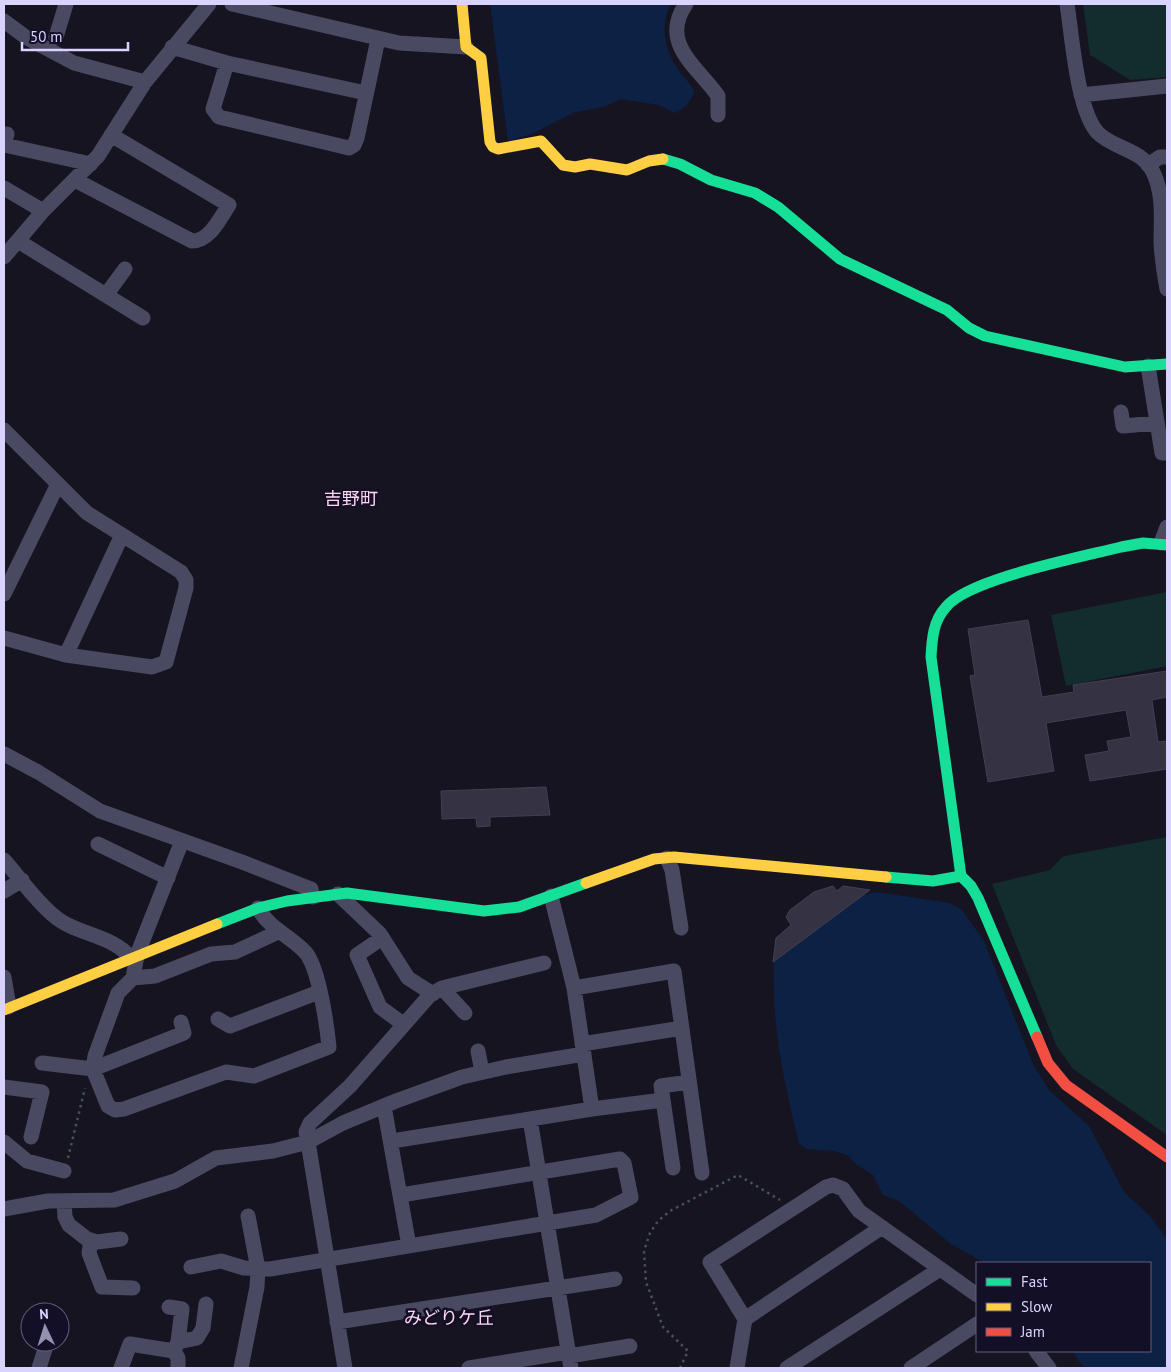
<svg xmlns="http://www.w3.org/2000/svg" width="1171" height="1372" font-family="'PT Sans','Noto Sans JP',sans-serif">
	<rect width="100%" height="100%" fill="#161421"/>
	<path fill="#132c2d" d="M 1083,4 L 1167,4 L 1167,77 L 1130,80 L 1090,55 Z
		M 1167,592 L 1167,666 L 1066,686 L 1051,615 Z
		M 1167,837 L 1167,1135 L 1073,1069 L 1056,1045 L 992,884 L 1050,870 L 1062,857 L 1069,855 Z"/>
	<path fill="#0d2144" d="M 490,4 L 671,4 C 660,24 664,50 678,69 C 683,77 690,82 694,92 C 690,103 685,109 674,113 L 659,105 L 621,99 L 604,107 L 575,112 L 532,134 L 508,141 Z
		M 877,892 L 950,903 L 962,910 L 984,941 L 1033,1064 L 1049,1090 L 1089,1126 L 1124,1192 L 1150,1216 L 1167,1239 L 1167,1368 L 1084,1368 L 1072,1351 L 1150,1351 L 1150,1263 L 985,1263 L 951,1244 L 899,1201 L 883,1195 L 873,1175 L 854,1163 L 849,1156 L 835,1151 L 806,1149 L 799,1143 C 784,1083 771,1024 774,961 L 863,895 Z"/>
	<path fill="#343243" stroke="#433f54" d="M 1028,620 L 1042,697 L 1074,692 L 1073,685 L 1167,671 L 1167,697 L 1152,700 L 1158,742 L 1167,741 L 1167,769 L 1090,781 L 1085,755 L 1109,751 L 1107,741 L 1131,737 L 1126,710 L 1046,723 L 1054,771 L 988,782 L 970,676 L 975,675 L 968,629 Z
		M 546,787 L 550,815 L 490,817 L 490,826 L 477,827 L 476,818 L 442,819 L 441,791 Z
		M 833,886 L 837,891 L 843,886 L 870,890 L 773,962 L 776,938 L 791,925 L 786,917 L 790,910 L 814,892 Z"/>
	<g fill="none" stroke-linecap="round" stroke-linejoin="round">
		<path stroke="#44505f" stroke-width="2.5" stroke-dasharray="2.5 4" stroke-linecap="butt" d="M 68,1158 L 85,1088
			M 680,1368 L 688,1351 L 663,1327 L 646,1282 L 644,1251 L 650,1233 L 658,1221 L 670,1211 L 738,1175 L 780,1200"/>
		<path stroke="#4a4962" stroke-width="15" d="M 232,4 L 399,43 L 466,47
			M 686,4 C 659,43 697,66 718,96 L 718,115
			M 1067,4 C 1072,35 1077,111 1098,133 C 1114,149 1142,149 1153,172 C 1164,194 1161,220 1161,243 C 1162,258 1164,274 1167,289
			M 4,21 L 27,38 L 74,63 L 145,82
			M 56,37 L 66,4
			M 172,47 L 227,63 L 366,93
			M 227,63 L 213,109 L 219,117 L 349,148 L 354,145 L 357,138 L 378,39
			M 1081,95 L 1167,86
			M 7,134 L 4,145 L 91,164
			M 1148,165 L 1160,157 L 1167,157
			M 75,180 L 192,241 C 210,241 220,218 229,205 L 111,135
			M 4,188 L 43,211
			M 18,241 L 143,318
			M 4,257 L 43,211 L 98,156 L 145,82 L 209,4
			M 106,295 L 125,269
			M 1148,366 L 1162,453 L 1167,453
			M 1121,412 L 1123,426 L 1157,423
			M 4,430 L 87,513 L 181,572 L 186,580 L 186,588 L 166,662 L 152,667 L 66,655 L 4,638
			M 1161,543 L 1167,527
			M 4,594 L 58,484
			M 66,655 L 122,535
			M 4,754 L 38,772 L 100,811 L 242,862 L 311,889 L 313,897
			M 182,841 L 137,955 L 133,978 L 118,993 L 95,1056 L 93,1069 L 108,1106 L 115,1110 L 124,1109 L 226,1072 L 254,1076 L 329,1047 C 327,1026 319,969 306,953 C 291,936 269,929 258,908
			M 98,844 L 168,878
			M 667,858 L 672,870 L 681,928
			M 4,860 C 20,878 35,900 53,915 C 75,935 111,934 130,957
			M 4,891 L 22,880
			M 338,894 L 380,934 L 408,978 L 433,994
			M 551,896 L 574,988 L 592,1109 L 530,1119 L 571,1368
			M 382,938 L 357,955 L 380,1007 L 403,1024
			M 4,977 L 9,1007
			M 133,978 L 155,976 L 211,954 L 235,952 L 278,932
			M 442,988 L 465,1013
			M 574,988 L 674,971 L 702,1173
			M 218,1019 L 230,1026 L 319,992
			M 582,1044 L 682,1028
			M 478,1051 L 482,1072
			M 42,1063 L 93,1069 L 184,1033 L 181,1022
			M 4,1087 L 42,1092 L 31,1137
			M 384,1106 L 409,1246
			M 592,1109 L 663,1100
			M 392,1141 L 530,1119
			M 4,1142 L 27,1161 L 64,1171
			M 673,1168 L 661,1086 L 689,1082
			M 64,1201 L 65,1217 L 69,1225 L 87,1239 L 97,1242 L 121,1239
			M 4,1209 L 48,1201 L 114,1200 L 175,1181 L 216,1158 L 273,1151 L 308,1142 L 343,1123 L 396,1101 L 462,1077 L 506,1067 L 584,1054
			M 91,1240 L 89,1253 L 102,1287 L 133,1288
			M 191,1267 L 221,1261 L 244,1268 L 270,1269 L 596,1215 L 631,1197 L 624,1163 L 620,1159 L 401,1195
			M 169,1307 L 182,1309 L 178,1342
			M 745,1319 L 882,1227
			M 337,1322 L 615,1279
			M 174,1351 L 178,1342 L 197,1338 L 203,1328 L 206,1304
			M 1036,1351 L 1049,1368
			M 569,1356 L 630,1346
			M 39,1368 L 47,1343
			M 121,1368 L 130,1344 L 174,1351 L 178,1358 L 178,1368
			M 241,1368 L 257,1287 L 258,1269 L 248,1216
			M 345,1368 L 308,1142 L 306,1132 L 310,1123 L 350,1086 L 430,995 L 442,988 L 544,963
			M 469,1368 L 568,1352
			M 737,1368 L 745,1319 L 710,1262 L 826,1187 L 833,1185 L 843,1189 L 859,1211 L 977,1295
			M 787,1368 L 940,1269
			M 911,1368 L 977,1324"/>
		<path stroke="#16e098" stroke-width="11" d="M 663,159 L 680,164 L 711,180 L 755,193 L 778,207 L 840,259 L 947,310 L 969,328 L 985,336 L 1125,367 L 1167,364
			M 886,877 L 933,881 L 961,876
			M 217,924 L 258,908 L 287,901 L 347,893 L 484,911 L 519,907 L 586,883
			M 1037,1037 L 978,898 L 971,886 L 961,876 L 931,657 C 932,639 933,621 946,607 C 968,579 1082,557 1121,547 L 1143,543 L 1167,545"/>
		<path stroke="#ffcf43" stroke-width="11" d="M 462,4 L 466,47 L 481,58 L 490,142 L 493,147 L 498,149 L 541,141 L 563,165 L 575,167 L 590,164 L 627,170 L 649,161 L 663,159
			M 586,883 L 654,859 L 674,857 L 886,877
			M 4,1010 L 217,924"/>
		<path stroke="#f24e42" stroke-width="11" d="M 1037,1037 L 1048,1063 L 1066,1085 L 1167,1157"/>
	</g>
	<g text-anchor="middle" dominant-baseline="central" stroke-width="5" stroke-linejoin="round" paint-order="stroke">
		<g font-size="18" fill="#ffd6f0" stroke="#130f26">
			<text x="351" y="498">吉野町</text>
			<text x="449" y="1317">みどりケ丘</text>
		</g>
	</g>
	<rect width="1171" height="1372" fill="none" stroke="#d9d4ff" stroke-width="10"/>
	<rect x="976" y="1262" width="175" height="90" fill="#130f26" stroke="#625e7d"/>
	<rect x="986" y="1278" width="25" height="8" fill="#16e098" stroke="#625e7d"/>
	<text x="1021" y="1287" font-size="15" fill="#d9d4ff">Fast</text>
	<rect x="986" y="1303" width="25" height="8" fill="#ffcf43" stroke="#625e7d"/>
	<text x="1021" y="1312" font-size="15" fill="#d9d4ff">Slow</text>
	<rect x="986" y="1328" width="25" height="8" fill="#f24e42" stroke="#625e7d"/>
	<text x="1021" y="1337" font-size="15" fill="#d9d4ff">Jam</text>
	<g transform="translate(45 1327) rotate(356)"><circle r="24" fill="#130f26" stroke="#625e7d"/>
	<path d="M0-4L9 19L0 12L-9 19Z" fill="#9591b1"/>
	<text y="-8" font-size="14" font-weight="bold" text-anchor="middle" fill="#d9d4ff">N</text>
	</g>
	<path d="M22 42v8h106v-8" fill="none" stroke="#d9d4ff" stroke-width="2.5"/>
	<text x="30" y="42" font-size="15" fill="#d9d4ff" stroke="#130f26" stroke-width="4" paint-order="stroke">50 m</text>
</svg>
